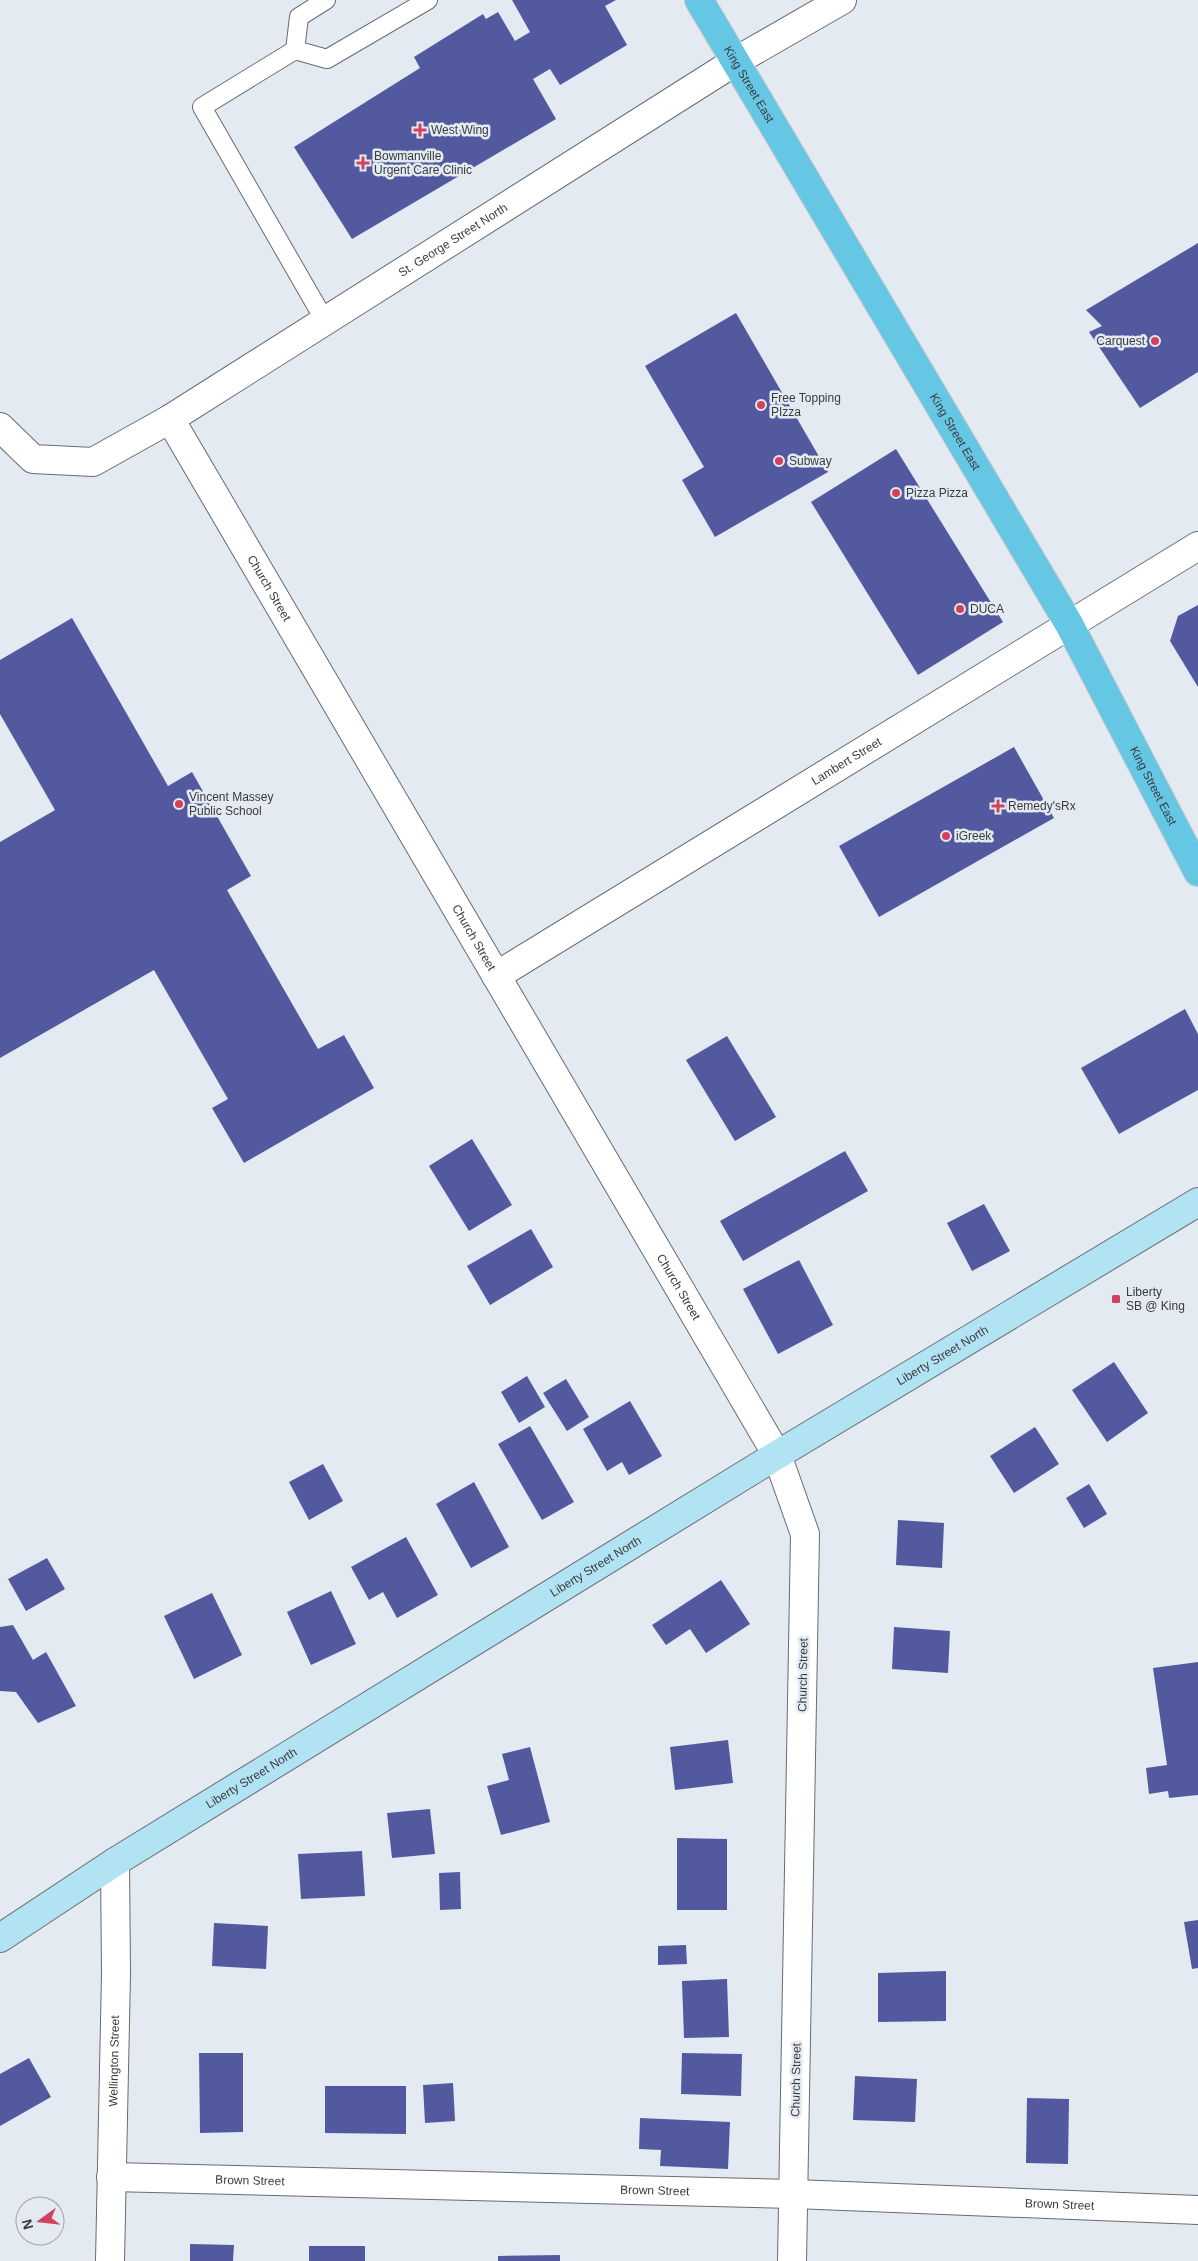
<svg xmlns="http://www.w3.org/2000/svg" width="1198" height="2261" font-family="Arial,sans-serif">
	<rect width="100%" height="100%" fill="#e4eaf2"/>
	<path fill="#52599f" d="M 512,0 L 616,0 L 605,6 L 627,45 L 560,85 L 550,69 L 533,79 L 556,119 L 352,239 L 294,147 L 420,68 L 414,57 L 483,14 L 486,19 L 498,12 L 515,41 L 530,32 Z
		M 1198,243 L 1198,372 L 1140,408 L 1089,332 L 1102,326 L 1086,310 Z
		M 736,313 L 828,472 L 715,537 L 682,480 L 704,467 L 645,366 Z
		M 896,449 L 1003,622 L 918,675 L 811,502 Z
		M 1198,605 L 1198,687 L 1170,641 L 1178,616 Z
		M 72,618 L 168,786 L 192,772 L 251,876 L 227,890 L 318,1049 L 344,1035 L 374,1088 L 244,1163 L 212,1108 L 228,1099 L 154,970 L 0,1058 L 0,842 L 55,810 L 0,714 L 0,660 Z
		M 1014,747 L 1054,818 L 879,917 L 839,846 Z
		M 1185,1009 L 1198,1034 L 1198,1090 L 1119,1134 L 1081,1068 Z
		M 727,1036 L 776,1117 L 735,1141 L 686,1060 Z
		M 472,1139 L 512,1205 L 469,1231 L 429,1166 Z
		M 845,1151 L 868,1191 L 743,1261 L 720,1221 Z
		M 984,1204 L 1010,1251 L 972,1271 L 947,1223 Z
		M 531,1229 L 553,1267 L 490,1305 L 467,1266 Z
		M 799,1260 L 833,1325 L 778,1354 L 743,1289 Z
		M 1114,1362 L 1148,1413 L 1107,1442 L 1072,1390 Z
		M 527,1376 L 545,1407 L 519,1423 L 501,1392 Z
		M 566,1379 L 589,1417 L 567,1431 L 543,1393 Z
		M 630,1401 L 662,1456 L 629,1475 L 622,1462 L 607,1471 L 583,1429 Z
		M 530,1426 L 574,1502 L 542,1520 L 498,1444 Z
		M 1035,1427 L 1059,1464 L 1014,1493 L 990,1456 Z
		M 323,1464 L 343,1501 L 309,1520 L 289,1482 Z
		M 474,1482 L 509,1547 L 471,1568 L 436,1504 Z
		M 1089,1484 L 1107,1514 L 1084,1528 L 1066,1498 Z
		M 898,1520 L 944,1523 L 942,1568 L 896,1565 Z
		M 406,1537 L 438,1595 L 397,1618 L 383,1592 L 369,1600 L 351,1567 Z
		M 47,1558 L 65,1589 L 26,1611 L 8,1579 Z
		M 721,1580 L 750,1624 L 706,1653 L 690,1629 L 666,1645 L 652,1625 Z
		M 331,1591 L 356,1644 L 311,1665 L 287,1612 Z
		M 212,1593 L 242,1655 L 194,1679 L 164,1616 Z
		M 13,1625 L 33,1660 L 46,1652 L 76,1706 L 38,1723 L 16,1692 L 0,1691 L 0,1627 Z
		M 894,1627 L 950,1631 L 948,1673 L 892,1669 Z
		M 1198,1662 L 1198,1795 L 1169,1798 L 1168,1791 L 1149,1794 L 1146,1768 L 1167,1765 L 1153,1668 Z
		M 728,1740 L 733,1783 L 675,1790 L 670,1747 Z
		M 530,1747 L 550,1822 L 501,1835 L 487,1786 L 509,1780 L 502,1754 Z
		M 430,1809 L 435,1854 L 392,1858 L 387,1813 Z
		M 677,1838 L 727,1839 L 727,1910 L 677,1910 Z
		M 362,1851 L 365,1896 L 301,1899 L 298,1854 Z
		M 460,1872 L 461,1909 L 440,1910 L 439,1873 Z
		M 1198,1920 L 1198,1968 L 1192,1969 L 1184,1922 Z
		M 214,1923 L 268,1926 L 266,1969 L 212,1966 Z
		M 686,1945 L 687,1964 L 658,1965 L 658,1946 Z
		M 946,1971 L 946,2021 L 878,2022 L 878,1973 Z
		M 727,1979 L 729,2037 L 684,2038 L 682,1981 Z
		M 199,2053 L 243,2053 L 243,2132 L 200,2133 Z
		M 682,2053 L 742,2054 L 741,2096 L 681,2094 Z
		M 29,2058 L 51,2097 L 0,2126 L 0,2074 Z
		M 855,2076 L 917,2079 L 915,2122 L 853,2120 Z
		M 453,2083 L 455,2121 L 425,2123 L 423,2085 Z
		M 325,2086 L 406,2086 L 406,2134 L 325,2133 Z
		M 1027,2098 L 1069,2099 L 1068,2164 L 1026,2163 Z
		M 640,2118 L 730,2122 L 728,2169 L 660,2166 L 661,2150 L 639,2149 Z
		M 190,2244 L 234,2245 L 233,2261 L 190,2261 Z
		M 309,2246 L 365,2246 L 365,2261 L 309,2261 Z
		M 560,2255 L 560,2261 L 498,2261 L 498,2256 Z"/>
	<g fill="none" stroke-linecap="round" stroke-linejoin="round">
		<defs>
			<path id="lane" d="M 295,50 L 299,17 L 326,0
				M 325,321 L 202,107 L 295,50 L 327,59 L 428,0"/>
			<g id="street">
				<path id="s1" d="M 170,419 L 777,1455 L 805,1534 L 792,2261"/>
				<path id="s2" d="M 0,427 L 33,459 L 93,462 L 170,419 L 736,61 L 842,0"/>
				<path id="s3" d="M 496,976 L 1198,546"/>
				<path id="s4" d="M 111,2177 L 794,2194 L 1198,2210"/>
				<path id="s5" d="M 110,2261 L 116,1974 L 115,1862"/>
			</g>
			<g id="secondary">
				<path id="s6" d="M 0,1938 L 115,1862 L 777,1455 L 1198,1202"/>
			</g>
			<g id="primary">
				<path id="s7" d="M 699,0 L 1069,624 L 1198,872"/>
			</g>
		</defs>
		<use href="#lane" stroke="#676c73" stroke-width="20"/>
		<use href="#street" stroke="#676c73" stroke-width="30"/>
		<use href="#secondary" stroke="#676c73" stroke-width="30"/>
		<use href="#primary" stroke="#c8c8c9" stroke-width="30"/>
		<use href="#lane" stroke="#fff" stroke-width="18"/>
		<use href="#street" stroke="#fff" stroke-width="28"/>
		<use href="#secondary" stroke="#b2e3f2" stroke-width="28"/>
		<use href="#primary" stroke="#66c7e5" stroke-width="28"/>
	</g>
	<g fill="#d2425d" stroke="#e4eaf2" stroke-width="2">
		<path d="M417.5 122.5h5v5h5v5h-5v5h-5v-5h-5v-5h5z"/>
		<path d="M360.5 155.5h5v5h5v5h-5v5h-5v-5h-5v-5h5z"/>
		<circle cx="1155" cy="341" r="5"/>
		<circle cx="761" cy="405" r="5"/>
		<circle cx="779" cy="461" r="5"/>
		<circle cx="896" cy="493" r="5"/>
		<circle cx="960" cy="609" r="5"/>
		<circle cx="179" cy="804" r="5"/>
		<path d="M995.5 798.5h5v5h5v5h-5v5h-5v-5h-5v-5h5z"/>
		<circle cx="946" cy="836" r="5"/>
		<rect x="1111" y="1294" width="10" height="10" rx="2.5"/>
	</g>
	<g text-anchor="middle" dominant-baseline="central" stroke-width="5" stroke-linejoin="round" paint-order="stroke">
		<g font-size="12" fill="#393c3f" stroke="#e4eaf2">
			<text stroke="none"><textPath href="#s7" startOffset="98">King Street East</textPath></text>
			<text stroke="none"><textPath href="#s2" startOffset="529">St. George Street North</textPath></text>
			<text stroke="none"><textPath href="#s7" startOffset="502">King Street East</textPath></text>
			<text stroke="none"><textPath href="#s1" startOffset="196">Church Street</textPath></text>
			<text stroke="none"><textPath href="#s3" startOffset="411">Lambert Street</textPath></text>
			<text stroke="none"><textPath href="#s7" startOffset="908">King Street East</textPath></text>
			<text stroke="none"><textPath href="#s1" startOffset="601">Church Street</textPath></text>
			<text stroke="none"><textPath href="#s1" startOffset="1006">Church Street</textPath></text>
			<text stroke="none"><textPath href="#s6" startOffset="1108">Liberty Street North</textPath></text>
			<text stroke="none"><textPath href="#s6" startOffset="702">Liberty Street North</textPath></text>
			<text transform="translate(803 1675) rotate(-89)">Church Street</text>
			<text stroke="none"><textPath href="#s6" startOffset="298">Liberty Street North</textPath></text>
			<text stroke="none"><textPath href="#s5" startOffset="200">Wellington Street</textPath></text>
			<text transform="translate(796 2080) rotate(-89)">Church Street</text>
			<text stroke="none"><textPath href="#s4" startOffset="139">Brown Street</textPath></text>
			<text stroke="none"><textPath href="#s4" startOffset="544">Brown Street</textPath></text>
			<text stroke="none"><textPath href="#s4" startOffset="949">Brown Street</textPath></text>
		</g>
		<g font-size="12" fill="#393c3f" stroke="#e4eaf2" text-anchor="start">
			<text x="431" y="130">West Wing</text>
			<text x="374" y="156">Bowmanville<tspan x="374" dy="14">Urgent Care Clinic</tspan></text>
			<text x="1145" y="341" text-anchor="end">Carquest</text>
			<text x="771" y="398">Free Topping<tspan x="771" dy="14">PIzza</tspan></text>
			<text x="789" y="461">Subway</text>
			<text x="906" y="493">Pizza Pizza</text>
			<text x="970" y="609">DUCA</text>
			<text x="189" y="797">Vincent Massey<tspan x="189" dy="14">Public School</tspan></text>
			<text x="1008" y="806">Remedy'sRx</text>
			<text x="956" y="836">iGreek</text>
			<text x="1126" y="1292">Liberty<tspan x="1126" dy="14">SB @ King</tspan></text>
		</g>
	</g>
	<g transform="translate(40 2221) rotate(255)"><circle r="24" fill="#e4eaf2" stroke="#a0a4aa"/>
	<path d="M0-4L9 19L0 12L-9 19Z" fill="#d2425d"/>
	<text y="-8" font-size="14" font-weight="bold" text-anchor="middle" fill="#393c3f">N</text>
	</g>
</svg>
